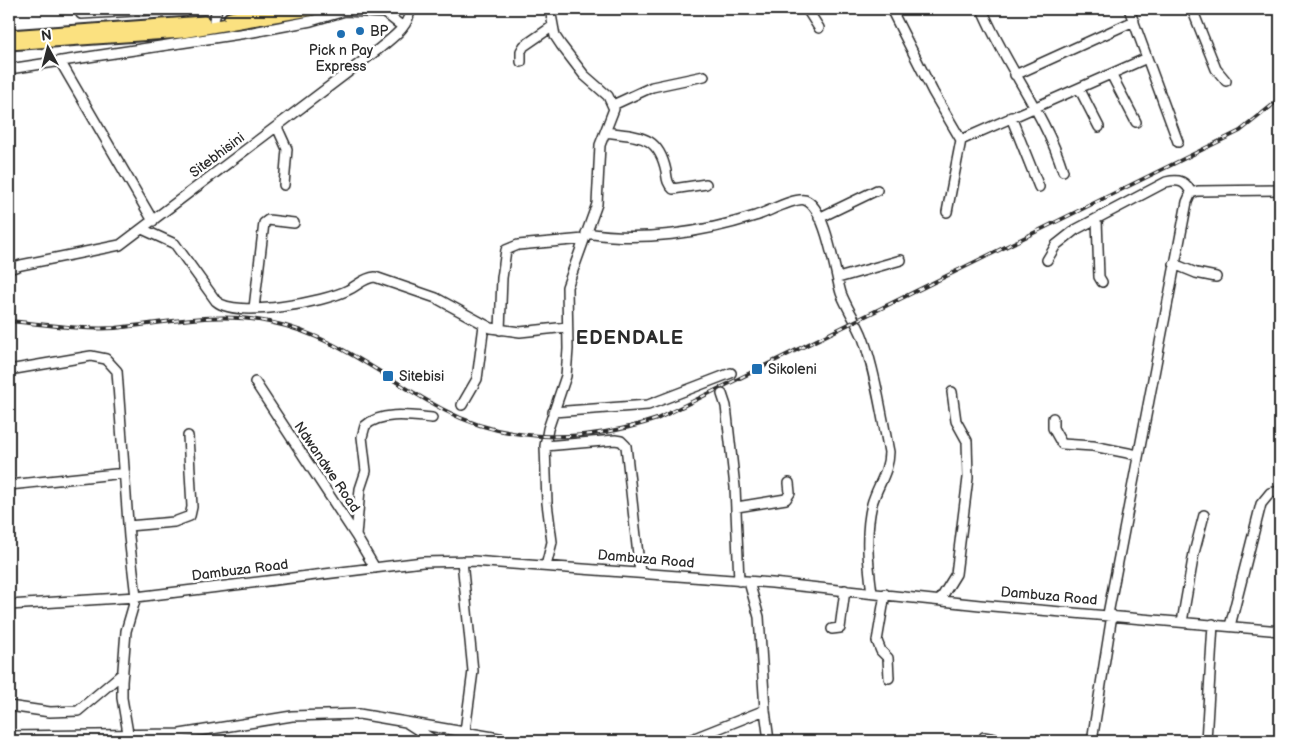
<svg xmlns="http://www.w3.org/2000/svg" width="1289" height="750" font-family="'Balsamiq Sans',sans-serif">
	<rect width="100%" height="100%" fill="#fff"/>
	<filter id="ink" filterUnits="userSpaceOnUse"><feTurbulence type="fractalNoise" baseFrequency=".02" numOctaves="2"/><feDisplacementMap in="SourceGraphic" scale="10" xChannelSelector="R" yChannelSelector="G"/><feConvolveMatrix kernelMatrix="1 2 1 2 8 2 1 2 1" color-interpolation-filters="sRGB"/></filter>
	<g filter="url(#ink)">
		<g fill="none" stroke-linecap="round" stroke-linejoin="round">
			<defs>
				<path id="minor" d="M 807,9 L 819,28
					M 891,9 L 933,92 L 961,140 L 947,212
					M 982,9 C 1005,65 1045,113 1063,171
					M 1129,9 L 1178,142
					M 1192,9 L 1216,69 L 1226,81
					M 345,11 L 385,13 L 403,27
					M 81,14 L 171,9
					M 214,20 L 217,9
					M 60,61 L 153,221
					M 521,62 L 521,51 L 524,46 L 553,26
					M 9,69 L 253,32 L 311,21 L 345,11 L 346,9
					M 1111,74 L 1136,122
					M 1015,75 L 1134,21
					M 1079,88 L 1099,127
					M 613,105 L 652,87 L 704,76
					M 1011,117 L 1039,187
					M 277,127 L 287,149 L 284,185
					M 605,132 C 637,137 658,133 666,171 C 667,178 667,184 673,189 L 706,184
					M 961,140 L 1147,58
					M 819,218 L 877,190
					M 1097,219 L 1099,277 L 1102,282
					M 142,229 L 175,244 L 216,301 C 236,319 325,302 348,290 C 359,285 363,278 375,277 L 436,298 L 491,328 L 520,332 L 567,327
					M 586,233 C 641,242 702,233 755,216 C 766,213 795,197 805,200 C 826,207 835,274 841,293 C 847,309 857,322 863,338 C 875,371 882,417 889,452 C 889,472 877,486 872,504 C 865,533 868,563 872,593
					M 1047,260 L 1056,245 L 1075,230 L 1166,182 C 1179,179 1186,181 1191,193
					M 1174,264 L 1196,273 L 1216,277
					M 9,269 L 21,265 L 120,245 L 380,48 C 393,37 409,27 410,9
					M 838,278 L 901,260
					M 254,308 L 264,223 L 268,220 L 294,223
					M 500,330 L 502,278 L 506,250 L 518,245 L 584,239
					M 9,370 L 91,356 L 106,359 L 117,371 L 129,537 L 136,597 L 126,631 L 122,682 L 122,698 L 129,739
					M 255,382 L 356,536 L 375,568
					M 722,394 L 726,406 L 735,487 L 739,581
					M 462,405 L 477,379 L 484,325
					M 553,412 L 648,405 L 731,373
					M 1053,418 L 1053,428 L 1062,444 L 1093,446 L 1138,455
					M 545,446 L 615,440 L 621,441 L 626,446 L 640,573
					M 9,485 L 125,473
					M 737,507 L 786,499 L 790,493 L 789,483
					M 128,526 L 174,522 L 190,516 L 192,507 L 188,436
					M 356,536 L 360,489 L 366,471 L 362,437 L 365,426 C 381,411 412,416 432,418
					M 462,561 L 473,671 L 465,731
					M 546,566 L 552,542 L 547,503 L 545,446 L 548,429 L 566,376 L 568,349 L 567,287 L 597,204 L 600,145 L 614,109 L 608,96 L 584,75 L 561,45 L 555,36 L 550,9
					M 749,582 L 759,617 L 765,710 L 769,741
					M 885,594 L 877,641 L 881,651 L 888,658 L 889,678
					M 940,600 L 956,574 L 968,478 L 967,441 L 956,421 L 952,392
					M 9,605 L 136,597 L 423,562 L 473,561 L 772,583 L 980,605 L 1280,631
					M 1108,614 L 1187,202 L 1191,193 L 1198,191 L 1280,190
					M 1182,622 L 1194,553 L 1204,515
					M 1230,626 L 1261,504 L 1270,493 L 1280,491
					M 832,629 L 840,628 L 845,590
					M 9,706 L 50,712 L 78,711 L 123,673
					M 407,723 L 435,741
					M 9,736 L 180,734 L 292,716 L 359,714 L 517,741
					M 984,737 L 1006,741
					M 687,741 L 765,710
					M 1092,741 L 1112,615
					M 1206,741 L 1213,624"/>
				<path id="major" d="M 230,18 L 270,9
					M 9,36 L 204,22
					M 9,44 L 182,32 L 315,9"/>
			</defs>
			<use href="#minor" stroke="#2b2b2b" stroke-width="12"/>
			<use href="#major" stroke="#2b2b2b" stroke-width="15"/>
			<use href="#minor" stroke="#fff" stroke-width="9"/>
			<use href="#major" stroke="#fbe180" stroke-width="11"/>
			<defs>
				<path id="rail" d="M 9,321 C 43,324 80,330 115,328 C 166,323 217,311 269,322 C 336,335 385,379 444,410 C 509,445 588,442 657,419 L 1240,131 L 1280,99"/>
			</defs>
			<use href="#rail" stroke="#2b2b2b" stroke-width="4"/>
			<use href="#rail" stroke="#fff" stroke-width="2" stroke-dasharray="5.5" stroke-linecap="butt"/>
		</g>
	</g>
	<g fill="#1f6fb2" stroke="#fff" stroke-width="2">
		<circle cx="360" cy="31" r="5"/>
		<circle cx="341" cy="34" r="5"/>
		<rect x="751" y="363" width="12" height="12" rx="2.5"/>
		<rect x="382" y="370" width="12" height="12" rx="2.5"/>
	</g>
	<g text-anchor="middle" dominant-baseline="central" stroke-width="5" stroke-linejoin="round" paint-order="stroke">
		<g font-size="14" fill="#2b2b2b" stroke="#fff" text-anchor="start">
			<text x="370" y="31">BP</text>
			<text x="341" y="50" text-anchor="middle">Pick n Pay<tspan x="341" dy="16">Express</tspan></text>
			<text x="768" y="369">Sikoleni</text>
			<text x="399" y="376">Sitebisi</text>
		</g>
		<g font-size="14" fill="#2b2b2b" stroke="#fff">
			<text transform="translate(217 155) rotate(-37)">Sitebhisini</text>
			<text transform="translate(327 467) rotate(56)">Ndwandwe Road</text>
			<text transform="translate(646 559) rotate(5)">Dambuza Road</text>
			<text transform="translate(240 570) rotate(-7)">Dambuza Road</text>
			<text transform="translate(1049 596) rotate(5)">Dambuza Road</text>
		</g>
		<g font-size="19" font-weight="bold" letter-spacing="1" fill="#2b2b2b" stroke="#fff">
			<text x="630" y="338">EDENDALE</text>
		</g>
	</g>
	<rect width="1289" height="750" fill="none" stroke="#fff" stroke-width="30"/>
	<rect x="15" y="15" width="1259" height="720" fill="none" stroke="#2b2b2b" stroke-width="2" filter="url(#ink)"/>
	<g transform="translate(48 48) rotate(353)" stroke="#ffffff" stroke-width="4" paint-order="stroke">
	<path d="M0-4L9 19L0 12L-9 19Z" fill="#2b2b2b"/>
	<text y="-8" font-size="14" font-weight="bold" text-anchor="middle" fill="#2b2b2b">N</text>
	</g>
</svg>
